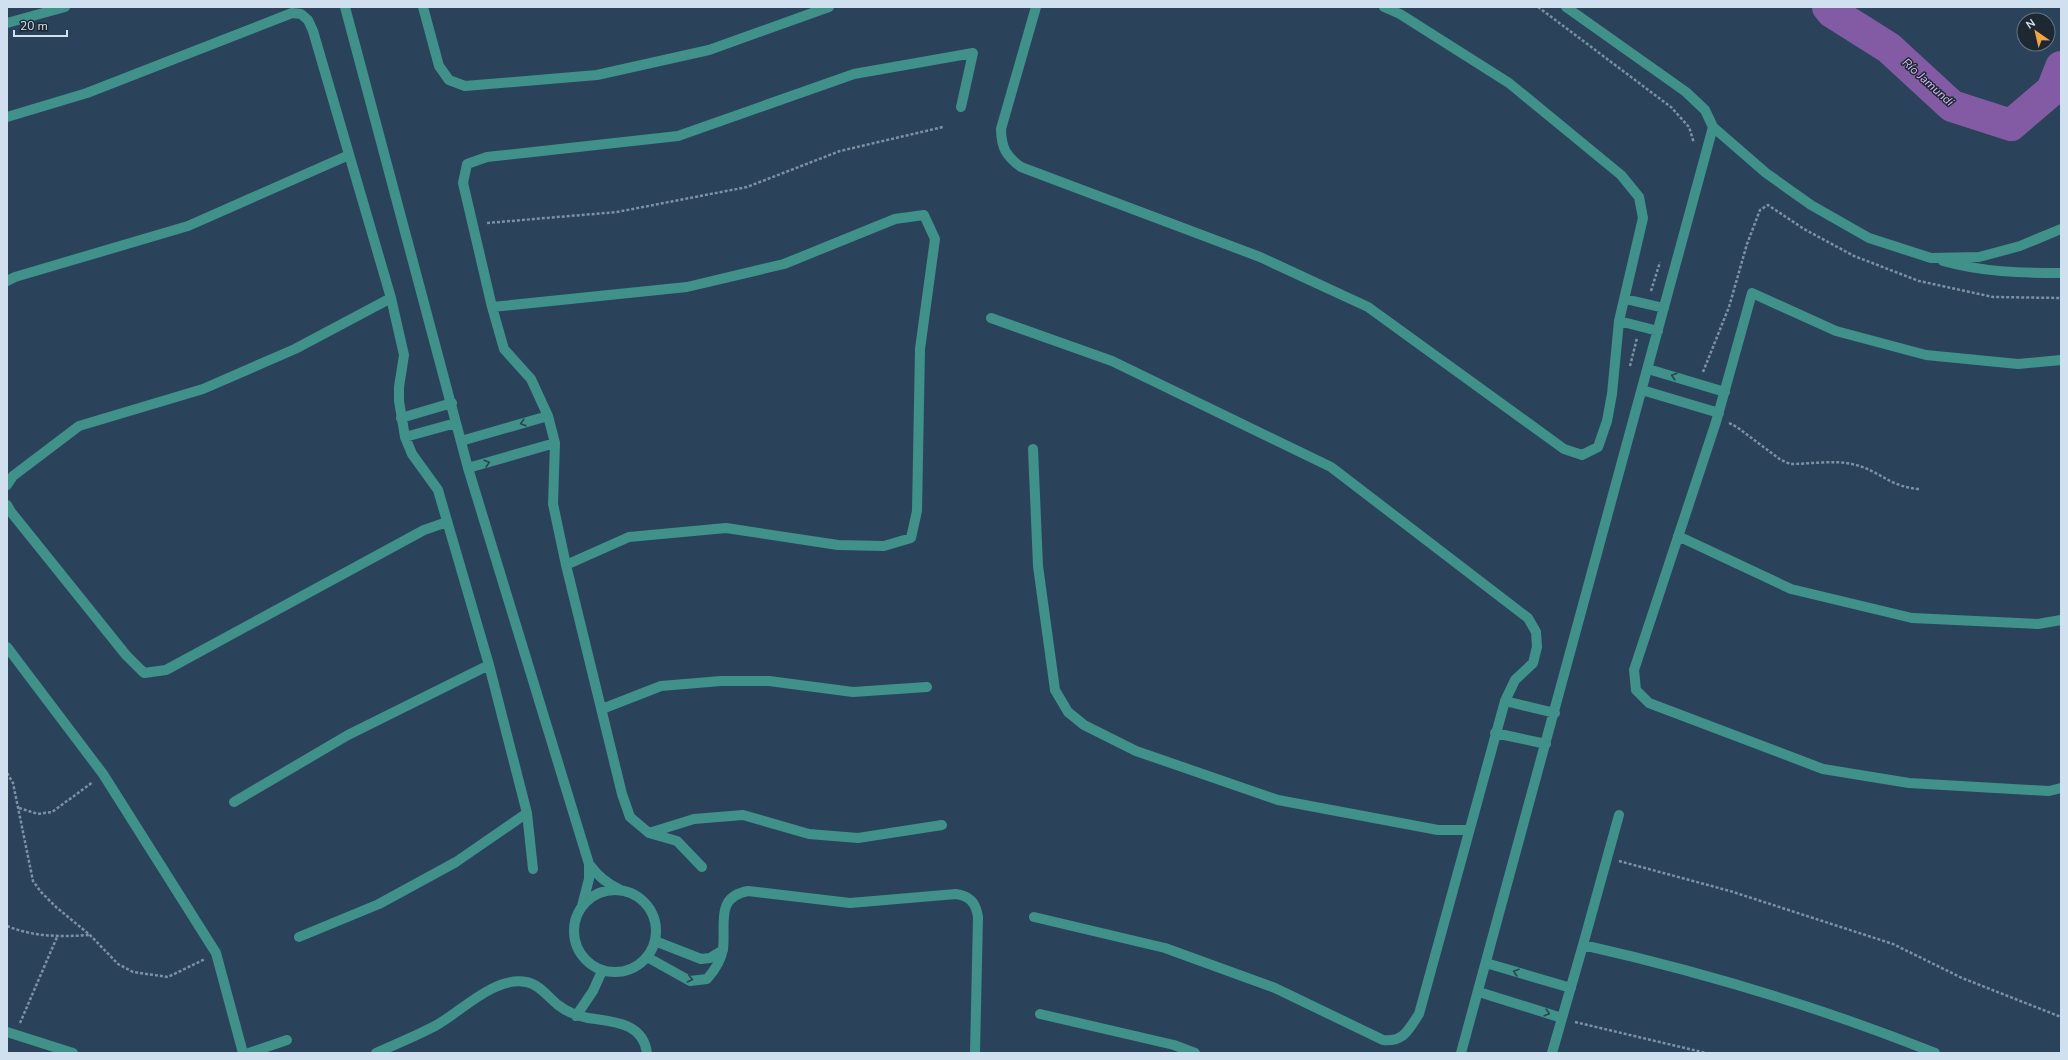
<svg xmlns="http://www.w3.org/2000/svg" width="2068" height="1060" font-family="'Nunito Sans',sans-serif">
	<rect width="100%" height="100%" fill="#2a435a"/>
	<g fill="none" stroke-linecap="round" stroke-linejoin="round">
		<path stroke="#825ba4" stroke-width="32" d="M 1828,7 L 1832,12 L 1889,48 L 1952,106 L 2011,125 L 2052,90 L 2061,67"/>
		<path stroke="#7c91a3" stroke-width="2.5" stroke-dasharray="3 2" stroke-linecap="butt" d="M 1538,7 L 1671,107 L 1689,127 L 1694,143
			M 487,223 L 617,212 L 747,187 L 840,151 L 943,127
			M 1651,291 L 1660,262
			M 1630,366 L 1637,338
			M 1703,372 L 1729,307 L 1747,244 L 1760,210 L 1768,205 L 1804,229 L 1854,256 L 1919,281 L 1993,297 L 2061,298
			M 1729,423 L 1737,427 L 1781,460 L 1790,464 C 1808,464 1836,460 1852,464 C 1878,469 1890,488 1921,489
			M 7,773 L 13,783 L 33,881 L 41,892 L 56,907 L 90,935 L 118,964 L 133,972 L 168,977 L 205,959
			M 19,808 L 38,814 L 52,812 L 93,782
			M 1619,861 L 1730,891 L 1893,944 L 1962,978 L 2061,1017
			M 7,926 C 34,937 61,937 89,935
			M 1575,1022 L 1706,1053
			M 20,1023 L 57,937"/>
		<path stroke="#3f918a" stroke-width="10" d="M 345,7 L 468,468 L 589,864 L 589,879 L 582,906
			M 423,7 L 439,66 L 449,80 L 465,86 L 597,75 L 709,50 L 829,7
			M 1036,7 L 1001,129 C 1001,148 1007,157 1021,167 L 1260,257 L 1368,307 L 1564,449 L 1582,455 L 1598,447 L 1607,421 L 1612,394 L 1619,321 L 1643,218 L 1639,197 L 1621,175 L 1509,83 L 1400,14 L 1384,7
			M 1566,7 L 1686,92 L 1705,110 L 1713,127 L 1766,173 L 1811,205 L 1869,238 L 1931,258 L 1979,257 L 2020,246 L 2061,229
			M 7,23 L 65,7
			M 7,117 L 87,93 L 292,13 L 301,14 L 308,20 L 313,31 L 391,298 L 404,355 L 399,387 L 399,401 L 405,437 L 412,454 L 438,490 L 489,665 L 527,813 L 533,869
			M 1943,261 C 1982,272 2020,273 2061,273
			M 7,281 L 15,277 L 188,226 L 349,155
			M 1625,299 L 1664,308
			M 492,307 L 687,287 L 784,264 L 895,219 L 924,215 L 935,239 L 920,349 L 917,511 L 911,538 L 884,546 L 838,545 L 726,528 L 629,537 L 566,565
			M 991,318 L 1112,361 L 1331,467 L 1528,618 L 1536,632 L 1537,647 L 1533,663 L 1515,680 L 1505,701 L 1419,1014 C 1408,1030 1404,1042 1383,1040 L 1275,988 L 1165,948 L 1034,917
			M 1619,321 L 1658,331
			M 2061,360 L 2018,364 L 1926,355 L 1836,331 L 1752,293 L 1716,422 L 1634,670 L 1636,690 L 1649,703 L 1823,769 L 1909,783 L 2049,791 L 2061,788
			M 1648,369 L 1725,392
			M 1642,390 L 1719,413
			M 401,418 L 452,403
			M 405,437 L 456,423
			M 461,441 L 548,416
			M 1033,449 L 1038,566 L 1055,690 L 1068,712 L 1084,725 L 1136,751 L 1278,800 L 1438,830 L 1468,830
			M 468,468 L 555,443
			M 7,485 L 13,476 L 79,426 L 203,389 L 295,349 L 391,298
			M 7,505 L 11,512 L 126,655 L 144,673 L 166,670 L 424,530 L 447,522
			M 1678,536 L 1791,589 L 1912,618 L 2038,624 L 2061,620
			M 7,647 L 103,774 L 216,953 L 243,1053
			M 1505,701 L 1555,713
			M 602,709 L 661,686 L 721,681 L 769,681 L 853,692 L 927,687
			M 1495,733 L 1546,744
			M 234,802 L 348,735 L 489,665
			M 649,833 L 694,819 L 743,815 L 809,834 L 858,838 L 942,825
			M 589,864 C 597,875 605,883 619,889
			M 702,867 L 677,841 L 649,833 L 630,817 L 622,794 L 566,565 L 553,504 L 555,443 L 548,416 L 531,379 L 504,349 L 492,307 L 463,183 L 467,164 L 487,157 L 678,136 L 854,74 L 973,53 L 961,107
			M574 931a41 41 0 1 1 82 0a41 41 0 1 1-82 0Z
			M 299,937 L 379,904 L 456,862 L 527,813
			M 655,941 L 701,959 L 710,958 L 723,950
			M 1583,945 L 1619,815
			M 647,957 L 690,981 L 707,979 C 715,970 721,961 723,949 C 726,924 715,897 748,891 L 850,903 L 956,894 C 970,896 976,903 978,917 L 975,1053
			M 1486,963 L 1571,988
			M 1479,992 L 1562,1018
			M 1040,1014 L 1174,1045 L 1195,1053
			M 576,1016 L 593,991 L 602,971
			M 7,1032 L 73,1053
			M 249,1053 L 287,1040
			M 376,1053 C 396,1044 416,1036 435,1026 C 461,1012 494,976 526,982 C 539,984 548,997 558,1005 C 567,1012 577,1016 588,1018 C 613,1022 643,1022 647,1053
			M 1461,1053 L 1713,127
			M 1552,1053 L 1583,945 C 1703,972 1820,1007 1935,1053"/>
	</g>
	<defs><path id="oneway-chevron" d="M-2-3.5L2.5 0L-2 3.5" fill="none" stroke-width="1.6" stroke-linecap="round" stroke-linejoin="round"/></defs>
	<g stroke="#27484d">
		<use href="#oneway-chevron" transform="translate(1674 376) rotate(-163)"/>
		<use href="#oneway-chevron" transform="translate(523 423) rotate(164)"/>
		<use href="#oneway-chevron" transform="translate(487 463) rotate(-16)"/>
		<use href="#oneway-chevron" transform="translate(1516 972) rotate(-163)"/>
		<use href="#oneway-chevron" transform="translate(690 979) rotate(12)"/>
		<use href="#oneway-chevron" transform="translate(1547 1013) rotate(17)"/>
	</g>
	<g text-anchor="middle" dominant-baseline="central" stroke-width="3" stroke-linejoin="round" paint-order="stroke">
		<g font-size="12" font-style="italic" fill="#d9baf6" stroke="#1d2833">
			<text transform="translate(1928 82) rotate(42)">Río Jamundi</text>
		</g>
	</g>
	<rect width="2068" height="1060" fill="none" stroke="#d1e0ee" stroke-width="16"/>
	<g transform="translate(2036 32) rotate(326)"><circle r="19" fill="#1d2833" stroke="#65727e"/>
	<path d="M0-3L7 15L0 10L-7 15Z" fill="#f3a443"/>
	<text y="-6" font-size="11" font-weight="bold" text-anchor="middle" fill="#d1e0ee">N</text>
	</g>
	<path d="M14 30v6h53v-6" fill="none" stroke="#d1e0ee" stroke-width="2"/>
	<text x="20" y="30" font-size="12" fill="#d1e0ee" stroke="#1d2833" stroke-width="3" paint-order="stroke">20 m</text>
</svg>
